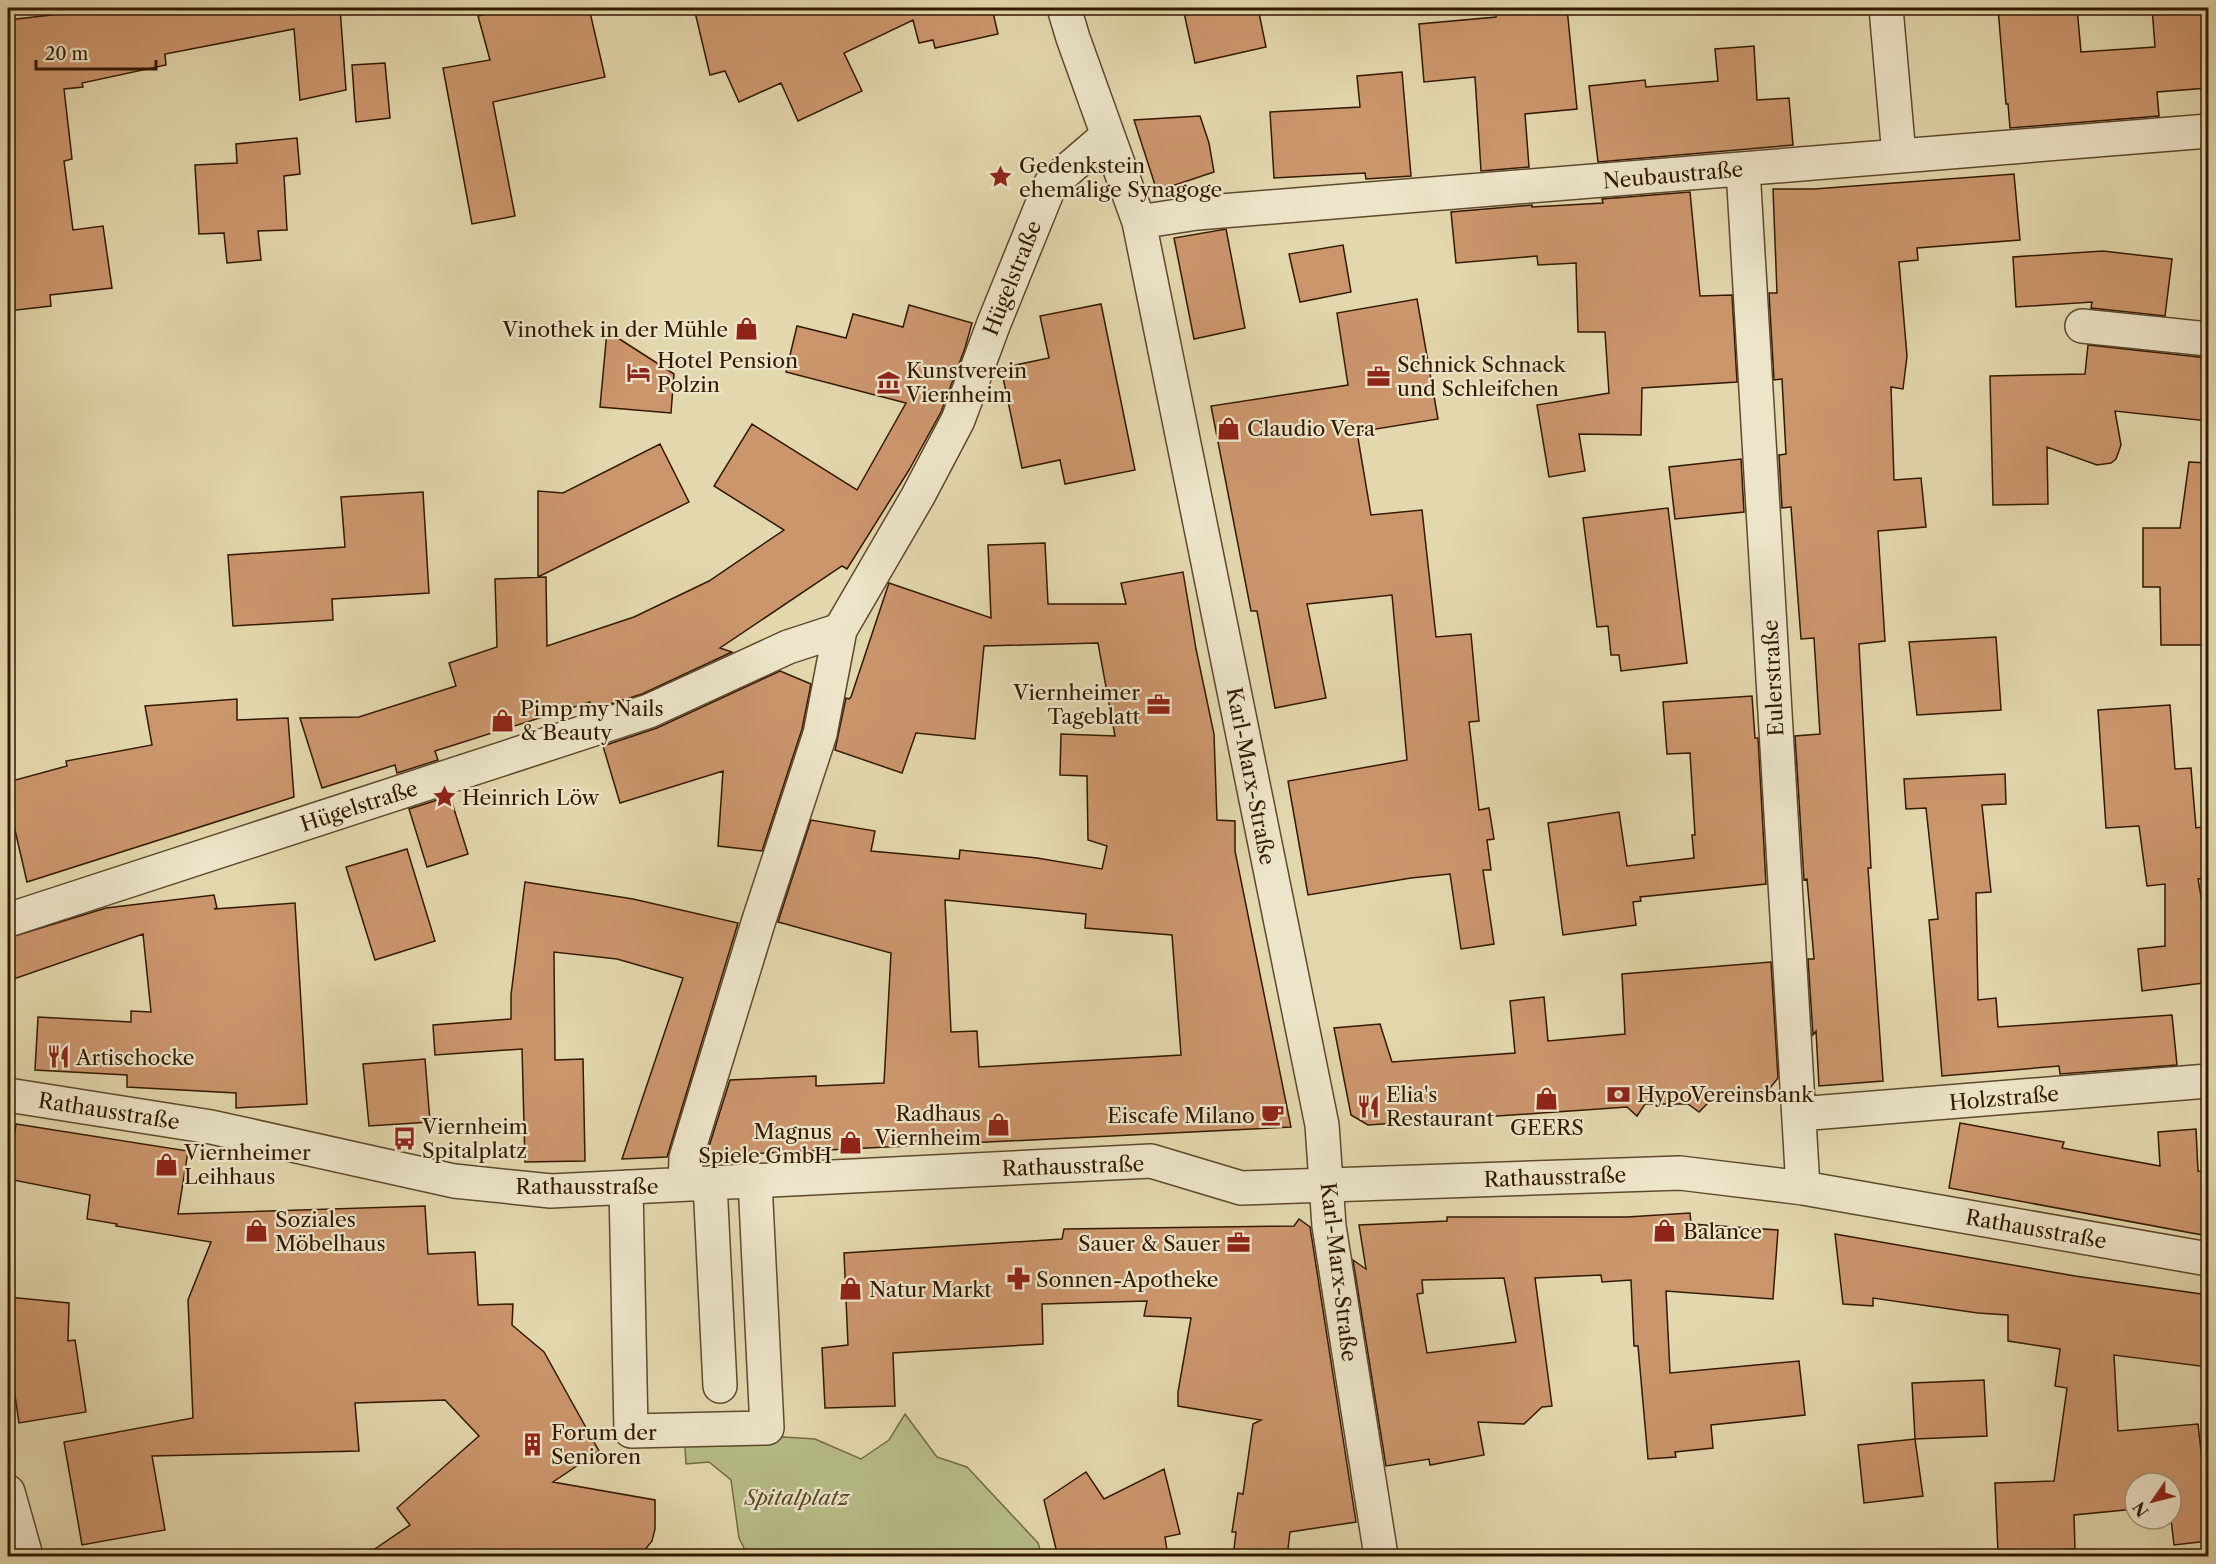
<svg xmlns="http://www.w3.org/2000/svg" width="2216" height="1564" font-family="'Libre Caslon Text',serif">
	<rect width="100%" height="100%" fill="#e3d7ad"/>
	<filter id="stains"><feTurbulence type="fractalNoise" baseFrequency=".00333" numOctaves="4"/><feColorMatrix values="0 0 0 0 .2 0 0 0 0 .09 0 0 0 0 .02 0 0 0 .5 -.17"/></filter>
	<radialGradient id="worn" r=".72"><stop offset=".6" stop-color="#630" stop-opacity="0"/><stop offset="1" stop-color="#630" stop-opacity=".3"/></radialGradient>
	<path fill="#b7bd88" stroke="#756b44" stroke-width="1.5" d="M 905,1414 L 937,1457 L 967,1467 L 1038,1543 L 1042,1556 L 748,1556 L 739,1538 L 731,1480 L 709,1462 L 686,1464 L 684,1431 L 762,1440 L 784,1437 L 815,1439 L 861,1459 L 889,1440 Z"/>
	<path fill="#cc966d" stroke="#331900" stroke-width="1.5" fill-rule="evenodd" d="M 112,8 L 340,8 L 346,90 L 300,100 L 294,29 L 165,54 L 166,65 L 82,83 L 83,87 L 64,89 L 72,159 L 64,161 L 73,230 L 103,226 L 112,288 L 50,295 L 51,306 L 8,311 L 8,20 Z
		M 492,8 L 589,8 L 605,77 L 493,102 L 515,216 L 472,224 L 443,68 L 490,60 L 478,16 L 493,12 Z
		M 694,8 L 992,8 L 998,34 L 935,48 L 933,40 L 919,43 L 913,20 L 844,53 L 862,91 L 798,121 L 781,83 L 739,102 L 725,71 L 710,75 Z
		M 1183,8 L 1258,8 L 1266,47 L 1195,63 Z
		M 1495,8 L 1567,8 L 1577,109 L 1525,114 L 1529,167 L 1481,171 L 1475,77 L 1424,82 L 1419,24 L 1496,17 Z
		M 1998,8 L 2077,8 L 2081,52 L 2155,47 L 2152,8 L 2208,8 L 2208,88 L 2157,92 L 2159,116 L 2010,128 L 2008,104 L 2006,104 Z
		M 1754,46 L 1757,100 L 1789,98 L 1793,145 L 1598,162 L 1589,86 L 1645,80 L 1646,87 L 1718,81 L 1715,49 Z
		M 385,63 L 390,118 L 356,122 L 352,65 Z
		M 1402,72 L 1411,176 L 1366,179 L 1365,173 L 1274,178 L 1270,112 L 1360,107 L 1357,76 Z
		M 1200,116 L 1209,143 L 1214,172 L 1157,191 L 1134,120 Z
		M 297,138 L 300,174 L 284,176 L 287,230 L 258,231 L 261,260 L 227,263 L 224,233 L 199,234 L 195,165 L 237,163 L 236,144 Z
		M 2014,174 L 2020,240 L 1917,248 L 1918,260 L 1899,262 L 1907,356 L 1903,389 L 1891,387 L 1894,480 L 1921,478 L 1926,527 L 1878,531 L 1885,641 L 1859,644 L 1871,868 L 1868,868 L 1883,1081 L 1819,1086 L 1816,1031 L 1813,1035 L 1808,959 L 1814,959 L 1807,879 L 1804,880 L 1795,736 L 1820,734 L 1814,638 L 1801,639 L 1791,507 L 1782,508 L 1779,455 L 1786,454 L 1782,379 L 1774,380 L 1769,293 L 1777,293 L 1773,189 L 1814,189 Z
		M 1690,192 L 1700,296 L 1732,295 L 1737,382 L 1642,388 L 1641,435 L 1579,434 L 1585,471 L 1549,477 L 1537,405 L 1609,393 L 1605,332 L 1578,332 L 1576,263 L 1538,265 L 1537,256 L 1456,263 L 1451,212 L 1532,205 L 1532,207 L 1603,203 L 1602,199 Z
		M 1226,229 L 1245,328 L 1194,339 L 1174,238 Z
		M 1343,245 L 1351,292 L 1300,302 L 1289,254 Z
		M 2103,251 L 2172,259 L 2165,316 L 2091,308 L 2092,302 L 2016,307 L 2013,257 Z
		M 1417,299 L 1438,419 L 1357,432 L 1371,515 L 1422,510 L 1436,637 L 1471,634 L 1479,721 L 1469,722 L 1479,810 L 1489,808 L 1494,839 L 1487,840 L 1491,870 L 1483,870 L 1494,944 L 1461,949 L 1450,874 L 1411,878 L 1308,895 L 1288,781 L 1407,760 L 1392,595 L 1307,604 L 1326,698 L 1275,708 L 1257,611 L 1251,611 L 1211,406 L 1348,385 L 1337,313 Z
		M 1101,304 L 1135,470 L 1065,484 L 1060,460 L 1022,468 L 1001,368 L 1049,358 L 1040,316 Z
		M 909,305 L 972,323 L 965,348 L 941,412 L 909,470 L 847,569 L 842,566 L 720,648 L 732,652 L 642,694 L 592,710 L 590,702 L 435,751 L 438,760 L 397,773 L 395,765 L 322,788 L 300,718 L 359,717 L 456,686 L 449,663 L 497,647 L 495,579 L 546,577 L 547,646 L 634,617 L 709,581 L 784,530 L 714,486 L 752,424 L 857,490 L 906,403 L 786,372 L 797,326 L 846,338 L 853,314 L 903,327 Z
		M 607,331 L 674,374 L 671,413 L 600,407 Z
		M 2088,345 L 2208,358 L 2208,421 L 2115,411 L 2121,445 L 2116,459 L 2111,463 L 2097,465 L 2047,447 L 2048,504 L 1993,505 L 1990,376 L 2085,374 Z
		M 660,444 L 689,502 L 538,577 L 538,491 L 563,493 Z
		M 1741,459 L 1744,512 L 1675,519 L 1669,467 Z
		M 2189,462 L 2208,463 L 2208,645 L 2161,645 L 2160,587 L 2143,587 L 2143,528 L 2180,528 Z
		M 423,492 L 429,593 L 332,599 L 333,620 L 233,626 L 228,555 L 345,547 L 341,497 Z
		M 1668,508 L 1687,663 L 1621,671 L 1619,655 L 1611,655 L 1608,626 L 1597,627 L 1583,518 Z
		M 1045,543 L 1048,604 L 1126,604 L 1121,583 L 1183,572 L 1196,649 L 1214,734 L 1217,820 L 1235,821 L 1235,851 L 1291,1127 L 706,1156 L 730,1080 L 816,1076 L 816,1086 L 884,1083 L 891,953 L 778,922 L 811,820 L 875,831 L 871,851 L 959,859 L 960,850 L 1037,858 L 1102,869 L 1107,846 L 1088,840 L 1087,776 L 1060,775 L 1061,734 L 1115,736 L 1098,643 L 984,646 L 975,739 L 916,733 L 902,773 L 835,750 L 846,698 L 849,699 L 851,697 L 889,583 L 991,618 L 988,545 ZM 945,900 L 1086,914 L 1085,928 L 1172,935 L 1181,1055 L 979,1067 L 977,1031 L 951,1032 Z
		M 1996,637 L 2001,710 L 1917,715 L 1909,642 Z
		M 780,671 L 811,684 L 802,729 L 762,851 L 718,846 L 723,771 L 620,803 L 603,746 L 657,728 Z
		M 1752,696 L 1755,738 L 1758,738 L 1766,884 L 1640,897 L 1641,901 L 1633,902 L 1636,925 L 1563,935 L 1548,823 L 1619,812 L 1627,866 L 1694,858 L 1692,835 L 1695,835 L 1690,753 L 1667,754 L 1663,702 Z
		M 237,699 L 237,720 L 288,718 L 294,797 L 27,882 L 8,800 L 8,782 L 67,766 L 66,761 L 152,745 L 145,706 Z
		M 2170,705 L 2175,769 L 2191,768 L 2196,828 L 2208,826 L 2208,878 L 2198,879 L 2208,936 L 2208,976 L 2202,976 L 2203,983 L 2142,991 L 2138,949 L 2165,946 L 2165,884 L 2147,886 L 2139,826 L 2106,828 L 2098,710 Z
		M 2005,774 L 2006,804 L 1982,805 L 1991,892 L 1976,893 L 1978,1000 L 1996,998 L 1998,1027 L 2172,1015 L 2177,1065 L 2060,1074 L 2059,1066 L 1942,1076 L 1929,920 L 1938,919 L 1926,808 L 1906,809 L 1904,779 Z
		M 450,796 L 468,854 L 427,867 L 409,809 Z
		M 407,849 L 435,941 L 375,960 L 346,867 Z
		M 525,882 L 633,899 L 738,923 L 667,1157 L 622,1159 L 683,978 L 617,959 L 554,952 L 555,1060 L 583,1059 L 585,1161 L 525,1162 L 522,1049 L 435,1055 L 433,1025 L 511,1019 L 511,995 Z
		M 214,895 L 217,908 L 214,909 L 295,903 L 307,1104 L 236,1108 L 236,1093 L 127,1087 L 127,1075 L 35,1070 L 38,1017 L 131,1022 L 131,1011 L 151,1012 L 143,934 L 8,981 L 8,938 L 106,908 Z
		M 1771,962 L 1778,1078 L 1761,1099 L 1709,1102 L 1699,1112 L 1688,1104 L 1645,1104 L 1637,1116 L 1627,1107 L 1368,1125 L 1351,1115 L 1334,1028 L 1380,1024 L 1392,1062 L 1515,1053 L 1510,1001 L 1544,997 L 1548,1041 L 1625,1034 L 1622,974 Z
		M 425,1059 L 430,1122 L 369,1126 L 363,1064 Z
		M 1960,1123 L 2064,1142 L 2062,1148 L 2160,1166 L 2158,1132 L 2196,1129 L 2198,1171 L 2208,1172 L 2208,1236 L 1949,1188 Z
		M 16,1124 L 188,1151 L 178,1214 L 425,1206 L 428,1254 L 475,1252 L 478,1305 L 513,1304 L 512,1325 L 544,1352 L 599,1451 L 553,1482 L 655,1500 L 655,1529 L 652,1541 L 639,1557 L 363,1557 L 410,1525 L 397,1508 L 479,1436 L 445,1400 L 355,1403 L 359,1451 L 152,1456 L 165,1530 L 82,1545 L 64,1442 L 193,1418 L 188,1300 L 211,1242 L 116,1226 L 117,1224 L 87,1219 L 90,1195 L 8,1179 Z
		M 1690,1213 L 1691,1224 L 1778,1230 L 1773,1299 L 1666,1291 L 1670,1373 L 1799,1361 L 1805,1415 L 1711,1425 L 1713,1448 L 1675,1452 L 1676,1457 L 1648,1459 L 1638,1346 L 1634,1346 L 1631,1280 L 1602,1282 L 1601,1275 L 1535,1278 L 1552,1406 L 1542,1407 L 1524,1424 L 1478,1422 L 1484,1455 L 1430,1465 L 1429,1459 L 1386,1466 L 1353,1260 L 1366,1269 L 1359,1225 L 1447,1221 L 1447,1217 L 1627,1217 ZM 1504,1278 L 1516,1342 L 1427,1353 L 1417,1294 L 1423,1293 L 1422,1280 Z
		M 1299,1219 L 1310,1227 L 1356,1522 L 1290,1532 L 1287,1557 L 1233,1557 L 1236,1532 L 1232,1532 L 1238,1493 L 1243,1494 L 1253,1424 L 1261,1420 L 1178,1406 L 1178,1392 L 1191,1318 L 1144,1316 L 1147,1301 L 1042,1304 L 1043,1344 L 893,1353 L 895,1406 L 825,1408 L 822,1348 L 848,1345 L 844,1253 L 1062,1239 L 1064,1229 L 1294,1226 Z
		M 1835,1234 L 2075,1276 L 2208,1295 L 2208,1367 L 2114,1355 L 2118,1431 L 2198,1424 L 2208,1514 L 2208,1541 L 2174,1545 L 2171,1519 L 2171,1483 L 2135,1483 L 2135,1509 L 2074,1515 L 2075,1549 L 1998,1552 L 1995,1483 L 2054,1481 L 2067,1388 L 2055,1386 L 2060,1349 L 2008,1341 L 2008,1315 L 1978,1313 L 1873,1298 L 1873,1306 L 1843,1304 Z
		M 8,1297 L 69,1303 L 68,1341 L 75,1340 L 86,1412 L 19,1423 L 8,1348 Z
		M 1984,1380 L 1987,1436 L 1915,1439 L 1912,1383 Z
		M 1915,1439 L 1923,1496 L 1864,1503 L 1858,1445 Z
		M 1164,1469 L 1180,1534 L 1165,1537 L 1168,1557 L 1058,1557 L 1044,1500 L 1086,1472 L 1104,1499 Z"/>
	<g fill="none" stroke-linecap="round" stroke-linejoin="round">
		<defs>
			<path id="minor" d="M 1064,8 L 1073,38 L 1139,222 L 1322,1125 L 1329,1226 L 1381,1556
				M 1886,8 L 1899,156
				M 1743,169 L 1803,1188
				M 1139,222 L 1197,213 L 2208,131
				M 2082,326 L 2208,339
				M 8,920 L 649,711 L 788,647 L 840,630 L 918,496 L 958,420 L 994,323 L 1050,185 L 1107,136
				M 8,1095 L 211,1127 L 454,1181 L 551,1191 L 1151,1161 L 1241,1188 L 1680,1173 L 1803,1188 L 2208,1259
				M 1799,1114 L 2208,1081
				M 710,1183 L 720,1386
				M 685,1184 L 686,1158 L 758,923 L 820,734 L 840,630
				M 626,1187 L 631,1431 L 767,1428 L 755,1181
				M 8,1492 L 26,1556"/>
		</defs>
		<use href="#minor" stroke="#5f482b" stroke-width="36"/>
		<use href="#minor" stroke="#ede5ca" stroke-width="33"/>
	</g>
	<defs>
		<symbol id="sight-bare" viewBox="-9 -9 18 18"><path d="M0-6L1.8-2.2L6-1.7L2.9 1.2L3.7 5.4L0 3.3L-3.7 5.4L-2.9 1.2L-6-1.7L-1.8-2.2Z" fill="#8f2418" stroke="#ede5ca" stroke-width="2.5" paint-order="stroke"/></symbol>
		<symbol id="shop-bare" viewBox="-9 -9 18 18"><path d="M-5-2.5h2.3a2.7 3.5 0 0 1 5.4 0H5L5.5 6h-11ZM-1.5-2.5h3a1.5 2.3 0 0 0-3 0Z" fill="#8f2418" stroke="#ede5ca" stroke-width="2.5" paint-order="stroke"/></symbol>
		<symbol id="hotel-bare" viewBox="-9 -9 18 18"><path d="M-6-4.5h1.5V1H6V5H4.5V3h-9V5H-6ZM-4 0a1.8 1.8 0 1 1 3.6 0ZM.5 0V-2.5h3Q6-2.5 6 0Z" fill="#8f2418" stroke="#ede5ca" stroke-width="2.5" paint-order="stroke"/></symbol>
		<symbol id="office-bare" viewBox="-9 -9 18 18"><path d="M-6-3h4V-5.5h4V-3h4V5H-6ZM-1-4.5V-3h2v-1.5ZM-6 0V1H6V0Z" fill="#8f2418" stroke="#ede5ca" stroke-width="2.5" paint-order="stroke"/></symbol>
		<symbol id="museum-bare" viewBox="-9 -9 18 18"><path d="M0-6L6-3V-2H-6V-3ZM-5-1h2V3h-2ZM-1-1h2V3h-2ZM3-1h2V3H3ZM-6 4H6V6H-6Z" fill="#8f2418" stroke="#ede5ca" stroke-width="2.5" paint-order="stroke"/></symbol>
		<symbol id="restaurant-bare" viewBox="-9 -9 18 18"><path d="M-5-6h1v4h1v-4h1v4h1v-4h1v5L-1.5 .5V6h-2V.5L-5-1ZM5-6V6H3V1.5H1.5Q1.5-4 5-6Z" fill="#8f2418" stroke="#ede5ca" stroke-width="2.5" paint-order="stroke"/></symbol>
		<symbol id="bank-bare" viewBox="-9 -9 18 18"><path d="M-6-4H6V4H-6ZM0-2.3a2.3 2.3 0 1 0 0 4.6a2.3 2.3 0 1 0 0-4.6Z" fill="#8f2418" stroke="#ede5ca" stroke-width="2.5" paint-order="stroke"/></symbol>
		<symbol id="cafe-bare" viewBox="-9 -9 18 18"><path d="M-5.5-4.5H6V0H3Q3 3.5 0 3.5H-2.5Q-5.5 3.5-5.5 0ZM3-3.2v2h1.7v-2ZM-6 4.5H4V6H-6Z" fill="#8f2418" stroke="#ede5ca" stroke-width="2.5" paint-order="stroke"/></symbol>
		<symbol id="bus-bare" viewBox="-9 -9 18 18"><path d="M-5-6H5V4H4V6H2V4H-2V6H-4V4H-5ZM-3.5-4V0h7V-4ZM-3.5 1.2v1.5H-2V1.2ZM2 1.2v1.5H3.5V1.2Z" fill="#8f2418" stroke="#ede5ca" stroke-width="2.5" paint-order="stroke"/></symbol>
		<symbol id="pharmacy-bare" viewBox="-9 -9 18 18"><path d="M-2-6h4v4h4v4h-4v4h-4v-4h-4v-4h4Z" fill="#8f2418" stroke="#ede5ca" stroke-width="2.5" paint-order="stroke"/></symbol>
		<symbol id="building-bare" viewBox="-9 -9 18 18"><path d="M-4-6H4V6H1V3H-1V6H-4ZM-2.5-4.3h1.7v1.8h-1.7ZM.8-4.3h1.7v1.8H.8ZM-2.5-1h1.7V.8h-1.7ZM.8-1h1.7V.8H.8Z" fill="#8f2418" stroke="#ede5ca" stroke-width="2.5" paint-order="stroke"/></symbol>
	</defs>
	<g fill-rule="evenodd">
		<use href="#sight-bare" x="984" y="160" width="33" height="33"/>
		<use href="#shop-bare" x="730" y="312" width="33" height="33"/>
		<use href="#hotel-bare" x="622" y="356" width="33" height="33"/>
		<use href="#office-bare" x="1362" y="360" width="33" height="33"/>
		<use href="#museum-bare" x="872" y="366" width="33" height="33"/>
		<use href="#shop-bare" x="1212" y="412" width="33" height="33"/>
		<use href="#office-bare" x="1142" y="688" width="33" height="33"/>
		<use href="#shop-bare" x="486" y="704" width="33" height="33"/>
		<use href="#sight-bare" x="428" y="780" width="33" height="33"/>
		<use href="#restaurant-bare" x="42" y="1040" width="33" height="33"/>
		<use href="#bank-bare" x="1602" y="1078" width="33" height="33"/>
		<use href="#shop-bare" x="1530" y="1082" width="33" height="33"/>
		<use href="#restaurant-bare" x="1352" y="1090" width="33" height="33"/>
		<use href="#cafe-bare" x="1256" y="1098" width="33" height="33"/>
		<use href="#shop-bare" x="982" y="1108" width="33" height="33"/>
		<use href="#bus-bare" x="388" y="1122" width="33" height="33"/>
		<use href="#shop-bare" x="834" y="1126" width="33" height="33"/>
		<use href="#shop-bare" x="150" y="1148" width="33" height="33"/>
		<use href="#shop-bare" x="240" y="1214" width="33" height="33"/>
		<use href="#shop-bare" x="1648" y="1214" width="33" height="33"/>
		<use href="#office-bare" x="1222" y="1226" width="33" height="33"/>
		<use href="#pharmacy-bare" x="1002" y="1262" width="33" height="33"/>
		<use href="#shop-bare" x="834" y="1272" width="33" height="33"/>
		<use href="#building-bare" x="516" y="1428" width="33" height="33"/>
	</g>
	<g text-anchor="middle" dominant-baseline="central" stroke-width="4.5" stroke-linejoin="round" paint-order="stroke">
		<g font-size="21" fill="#331900" stroke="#ede5ca" text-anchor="start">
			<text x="1019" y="165">Gedenkstein<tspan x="1019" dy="24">ehemalige Synagoge</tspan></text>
			<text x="728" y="329" text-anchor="end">Vinothek in der Mühle</text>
			<text x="657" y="360">Hotel Pension<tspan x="657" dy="24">Polzin</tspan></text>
			<text x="1397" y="364">Schnick Schnack<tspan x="1397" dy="24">und Schleifchen</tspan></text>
			<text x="906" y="370">Kunstverein<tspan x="906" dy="24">Viernheim</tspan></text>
			<text x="1247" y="428">Claudio Vera</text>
			<text x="1140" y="692" text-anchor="end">Viernheimer<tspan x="1140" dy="24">Tageblatt</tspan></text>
			<text x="520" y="708">Pimp my Nails<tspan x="520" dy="24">&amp; Beauty</tspan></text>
			<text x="462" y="797">Heinrich Löw</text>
			<text x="76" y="1057">Artischocke</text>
			<text x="1386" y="1094">Elia's<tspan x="1386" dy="24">Restaurant</tspan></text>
			<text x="1637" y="1094">HypoVereinsbank</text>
			<text x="981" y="1113" text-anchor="end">Radhaus<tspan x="981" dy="24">Viernheim</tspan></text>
			<text x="1255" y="1115" text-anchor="end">Eiscafe Milano</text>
			<text x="422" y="1126">Viernheim<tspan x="422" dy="24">Spitalplatz</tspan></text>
			<text x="1547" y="1127" text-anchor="middle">GEERS</text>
			<text x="832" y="1131" text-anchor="end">Magnus<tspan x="832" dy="24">Spiele GmbH</tspan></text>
			<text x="184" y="1152">Viernheimer<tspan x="184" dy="24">Leihhaus</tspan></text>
			<text x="275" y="1219">Soziales<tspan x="275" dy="24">Möbelhaus</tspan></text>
			<text x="1683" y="1231">Balance</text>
			<text x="1220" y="1243" text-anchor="end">Sauer &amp; Sauer</text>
			<text x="1036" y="1279">Sonnen-Apotheke</text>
			<text x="869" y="1289">Natur Markt</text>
			<text x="551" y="1432">Forum der<tspan x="551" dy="24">Senioren</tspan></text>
		</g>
		<g font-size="21" fill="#331900" stroke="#ede5ca">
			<text transform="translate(1673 175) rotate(-5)">Neubaustraße</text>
			<text transform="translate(1012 278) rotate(-68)">Hügelstraße</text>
			<text transform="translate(1773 678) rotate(-93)">Eulerstraße</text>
			<text transform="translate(1251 776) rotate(79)">Karl-Marx-Straße</text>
			<text transform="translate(359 806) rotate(-18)">Hügelstraße</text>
			<text transform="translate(2004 1098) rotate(-5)">Holzstraße</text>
			<text transform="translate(109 1111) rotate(9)">Rathausstraße</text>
			<text transform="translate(1073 1166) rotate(-2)">Rathausstraße</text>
			<text transform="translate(1555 1177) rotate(-2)">Rathausstraße</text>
			<text x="587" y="1186">Rathausstraße</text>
			<text transform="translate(2036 1229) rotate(10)">Rathausstraße</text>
			<text transform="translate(1339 1272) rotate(83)">Karl-Marx-Straße</text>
		</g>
		<g font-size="21" font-style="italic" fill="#5b4a29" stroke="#ede5ca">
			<text x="797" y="1497">Spitalplatz</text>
		</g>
	</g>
	<rect width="2216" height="1564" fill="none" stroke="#e3d7ad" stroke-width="30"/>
	<rect x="9" y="9" width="2198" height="1546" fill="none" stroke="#331900" stroke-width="3"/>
	<rect x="15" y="15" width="2186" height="1534" fill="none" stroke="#331900" stroke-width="1.5"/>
	<g transform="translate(2153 1501) rotate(235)"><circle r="28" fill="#ede5ca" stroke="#a39379" stroke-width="1.5"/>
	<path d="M0-4.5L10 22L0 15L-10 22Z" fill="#8f2418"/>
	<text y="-9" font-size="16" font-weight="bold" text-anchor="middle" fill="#331900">N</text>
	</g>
	<path d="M36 60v9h120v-9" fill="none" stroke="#331900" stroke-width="3"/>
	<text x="45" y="60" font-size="18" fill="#331900" stroke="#ede5ca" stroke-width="4.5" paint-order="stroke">20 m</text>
	<rect width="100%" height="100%" filter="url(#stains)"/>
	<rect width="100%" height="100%" fill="url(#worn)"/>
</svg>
